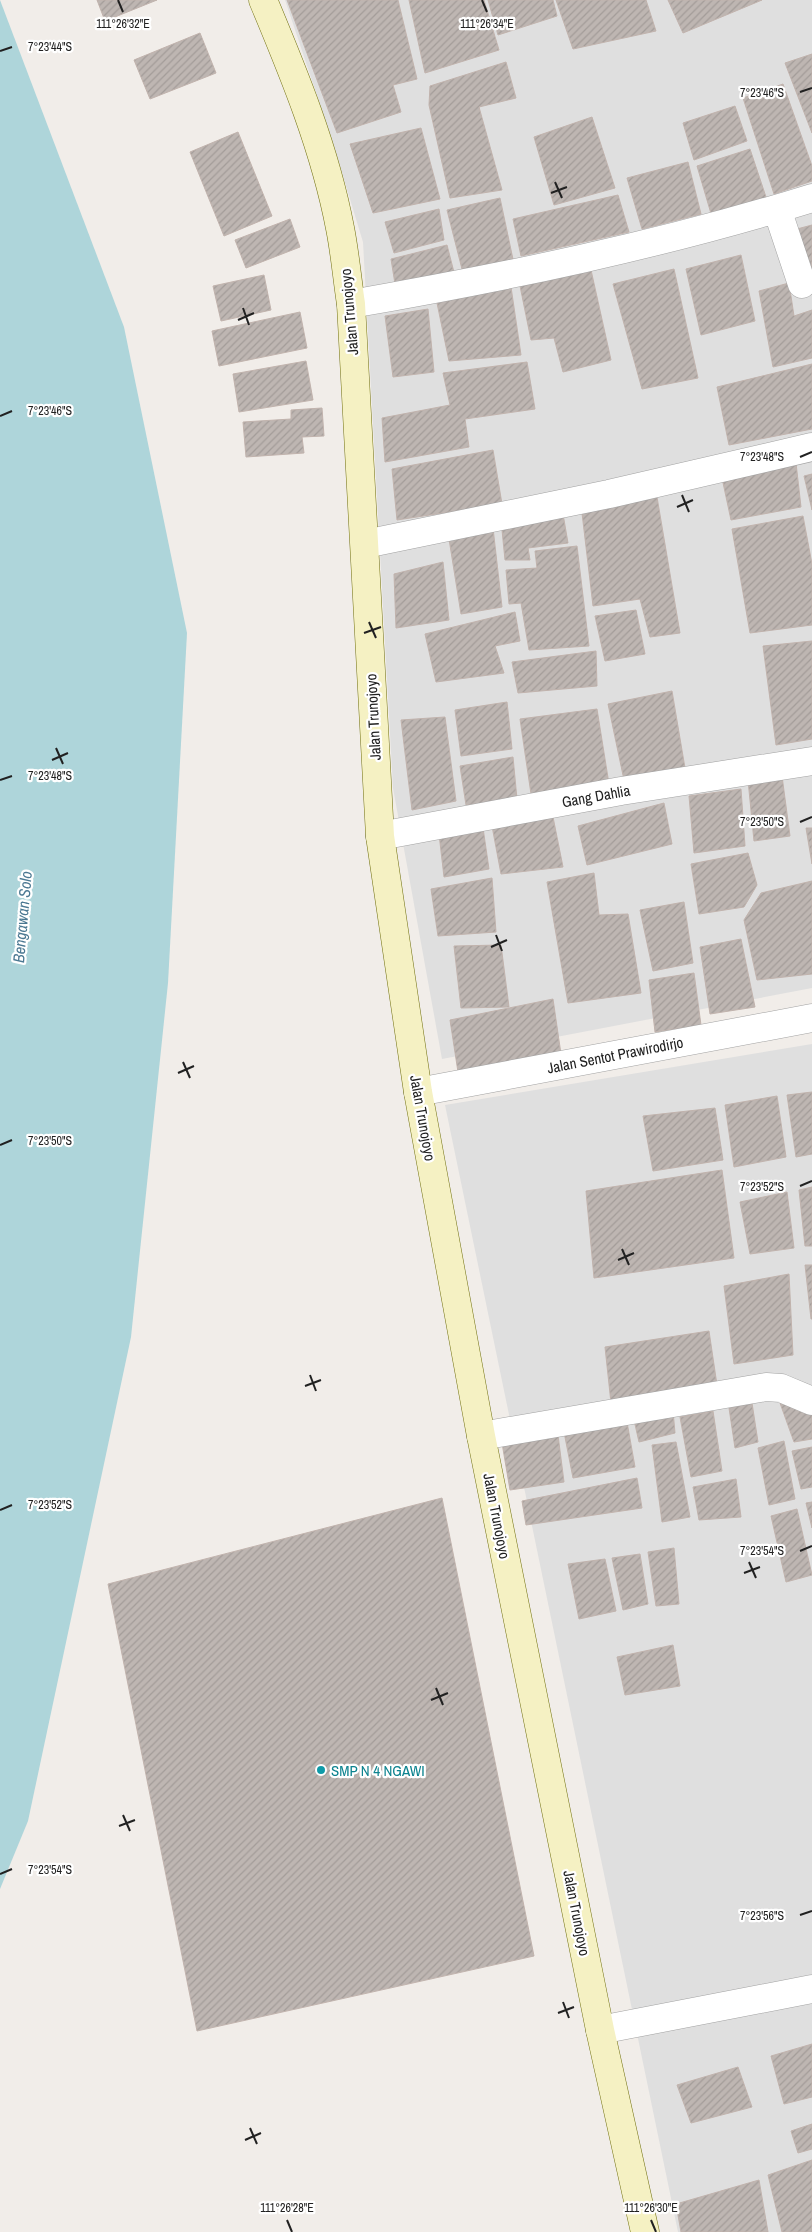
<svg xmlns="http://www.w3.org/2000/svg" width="812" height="2232" font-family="'Archivo Narrow',sans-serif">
	<defs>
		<pattern id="building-hatch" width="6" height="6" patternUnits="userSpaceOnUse" patternTransform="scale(1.25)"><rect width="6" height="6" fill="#beb6b2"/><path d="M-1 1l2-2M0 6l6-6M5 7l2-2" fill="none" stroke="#a39c99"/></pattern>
	</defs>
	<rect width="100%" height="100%" fill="#f1ede9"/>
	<path fill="#dfdfdf" d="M 285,0 L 812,0 L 812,988 L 442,1059 L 393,788 L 363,242 L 333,143 Z
		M 812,1044 L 812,2232 L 678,2232 L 445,1105 Z"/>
	<path fill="#aed5da" d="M 0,0 L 124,327 L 187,633 L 168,983 L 131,1337 L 28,1821 L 0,1889 Z"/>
	<path fill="url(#building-hatch)" stroke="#c1b3ad" d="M 97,0 L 157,0 L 105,21 Z
		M 287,0 L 398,0 L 417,79 L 393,85 L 401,112 L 337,133 Z
		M 409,0 L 484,0 L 499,50 L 425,73 Z
		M 488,0 L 553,0 L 557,16 L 498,35 Z
		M 556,0 L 646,0 L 656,31 L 573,49 Z
		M 668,0 L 762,0 L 683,33 Z
		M 200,33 L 216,73 L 150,99 L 134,60 Z
		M 812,54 L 812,133 L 785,63 Z
		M 506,62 L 516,98 L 479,107 L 502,190 L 450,198 L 429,105 L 430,86 Z
		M 783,84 L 812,166 L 812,181 L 774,194 L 743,98 Z
		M 735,106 L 747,141 L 694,160 L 683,123 Z
		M 592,117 L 615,188 L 554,205 L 534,137 Z
		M 421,128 L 440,199 L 373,213 L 350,144 Z
		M 238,132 L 272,216 L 224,236 L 190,152 Z
		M 750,149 L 767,200 L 712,217 L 697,166 Z
		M 688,162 L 701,214 L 642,229 L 627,178 Z
		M 618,195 L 629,232 L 521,256 L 513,219 Z
		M 500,198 L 514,264 L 463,273 L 447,210 Z
		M 439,209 L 444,240 L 394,253 L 385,222 Z
		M 290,219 L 300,247 L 246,268 L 235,240 Z
		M 812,225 L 812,275 L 797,229 Z
		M 447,245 L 456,280 L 396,290 L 391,259 Z
		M 741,255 L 755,321 L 701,335 L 686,269 Z
		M 674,269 L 698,378 L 642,389 L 613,284 Z
		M 591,270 L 611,360 L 563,372 L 554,338 L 531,340 L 520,286 Z
		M 264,275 L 271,310 L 221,321 L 213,286 Z
		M 789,283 L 794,316 L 812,310 L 812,358 L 773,367 L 759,291 Z
		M 511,287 L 521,355 L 449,361 L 437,303 Z
		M 428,309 L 434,372 L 393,377 L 385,316 Z
		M 300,312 L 307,348 L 219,366 L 212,331 Z
		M 306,361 L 313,400 L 239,412 L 233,374 Z
		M 527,362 L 535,409 L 465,419 L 469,447 L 385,462 L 382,418 L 450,405 L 443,373 Z
		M 812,364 L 812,429 L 729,445 L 717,387 Z
		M 322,408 L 324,436 L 302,437 L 304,453 L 246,457 L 243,422 L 291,419 L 291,410 Z
		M 493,450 L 502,504 L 397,520 L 392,469 Z
		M 796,463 L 801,507 L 731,520 L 722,478 Z
		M 812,474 L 812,510 L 804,476 Z
		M 657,497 L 680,633 L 650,637 L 640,599 L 593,606 L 582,513 Z
		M 563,514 L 568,543 L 528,548 L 530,560 L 505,560 L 502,530 Z
		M 803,516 L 812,564 L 812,625 L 750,633 L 732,529 Z
		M 493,528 L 502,607 L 461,614 L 449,539 Z
		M 577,546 L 589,646 L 529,650 L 521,603 L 509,604 L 506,570 L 537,568 L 535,551 Z
		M 443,562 L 449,620 L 396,628 L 394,574 Z
		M 636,610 L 645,654 L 605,661 L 595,616 Z
		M 515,612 L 520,641 L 495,646 L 504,673 L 436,682 L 425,634 Z
		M 812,641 L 812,739 L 776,745 L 763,646 Z
		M 596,651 L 597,686 L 518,693 L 512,662 Z
		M 672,691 L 685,768 L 624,780 L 608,704 Z
		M 507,702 L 512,749 L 461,756 L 455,710 Z
		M 597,709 L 609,784 L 531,794 L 520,719 Z
		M 445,717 L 456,801 L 412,810 L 401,720 Z
		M 513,757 L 517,799 L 466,805 L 460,766 Z
		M 782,776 L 790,836 L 754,841 L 748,780 Z
		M 741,789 L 745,846 L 694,853 L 689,796 Z
		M 664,803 L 672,844 L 587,865 L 578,826 Z
		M 553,817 L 563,867 L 501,874 L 492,826 Z
		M 483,828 L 489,869 L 444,877 L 439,834 Z
		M 806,828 L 812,828 L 812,864 Z
		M 748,853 L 757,885 L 744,907 L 699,914 L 691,864 Z
		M 594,873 L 599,915 L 628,914 L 641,993 L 568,1003 L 547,882 Z
		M 492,878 L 496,932 L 438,936 L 431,889 Z
		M 812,881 L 812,974 L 757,980 L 744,920 L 761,893 Z
		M 684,902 L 693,963 L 653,971 L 640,910 Z
		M 741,939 L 755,1007 L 710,1014 L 700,947 Z
		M 501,945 L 509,1007 L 461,1008 L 454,946 Z
		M 694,973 L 701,1025 L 655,1032 L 649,980 Z
		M 553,999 L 561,1054 L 458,1072 L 450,1020 Z
		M 812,1092 L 812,1154 L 796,1157 L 787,1095 Z
		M 777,1096 L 786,1157 L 734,1167 L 725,1105 Z
		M 715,1108 L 723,1160 L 653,1171 L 643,1116 Z
		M 722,1170 L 734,1258 L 594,1278 L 586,1191 Z
		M 812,1187 L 812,1246 L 805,1246 L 799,1190 Z
		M 787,1192 L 794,1248 L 750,1254 L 740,1202 Z
		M 805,1265 L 812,1265 L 812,1319 L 811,1319 Z
		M 789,1274 L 793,1355 L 734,1364 L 724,1286 Z
		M 709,1331 L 717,1385 L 611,1403 L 605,1347 Z
		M 752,1403 L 758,1442 L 735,1448 L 729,1408 Z
		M 780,1403 L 812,1412 L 812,1439 L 794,1442 Z
		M 673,1411 L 675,1433 L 639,1442 L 634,1420 Z
		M 713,1411 L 722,1471 L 691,1477 L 680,1417 Z
		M 627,1422 L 635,1467 L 573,1478 L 564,1432 Z
		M 558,1435 L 564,1482 L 510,1490 L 502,1443 Z
		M 784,1441 L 795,1499 L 769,1505 L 758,1448 Z
		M 676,1442 L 690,1517 L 662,1522 L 652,1445 Z
		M 812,1447 L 812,1487 L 801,1489 L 792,1451 Z
		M 637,1478 L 642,1508 L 526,1525 L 522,1501 Z
		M 736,1479 L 741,1517 L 699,1520 L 693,1487 Z
		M 442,1498 L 534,1956 L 197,2031 L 108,1584 Z
		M 812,1502 L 812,1528 L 806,1503 Z
		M 797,1509 L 812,1575 L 786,1582 L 771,1516 Z
		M 674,1548 L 679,1604 L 656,1606 L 648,1552 Z
		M 640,1554 L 648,1604 L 623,1610 L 612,1558 Z
		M 605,1559 L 616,1611 L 579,1619 L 568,1564 Z
		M 673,1645 L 680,1686 L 625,1695 L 617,1657 Z
		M 812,2044 L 812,2097 L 784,2104 L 771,2056 Z
		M 738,2067 L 752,2107 L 691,2123 L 677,2085 Z
		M 812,2124 L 812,2149 L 798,2153 L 791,2131 Z
		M 812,2160 L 812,2232 L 782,2232 L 768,2175 Z
		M 759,2180 L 768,2232 L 681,2232 L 676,2204 Z"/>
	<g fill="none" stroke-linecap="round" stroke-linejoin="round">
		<defs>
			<path id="minor" d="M 777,209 L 802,284
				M 351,304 C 506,277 661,245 812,198
				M 365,544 L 609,494 L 812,447
				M 380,836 L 621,791 L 812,761
				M 418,1092 L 812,1018
				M 481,1436 L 766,1387 L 781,1388 L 812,1401
				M 600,2030 L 812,1989"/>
			<path id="secondary" d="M 263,0 C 294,74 325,149 340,228 C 345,253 347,278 351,304 L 380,836 L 418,1092 L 481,1436 L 600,2030 L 645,2232"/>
		</defs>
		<use href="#minor" stroke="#a2a2a2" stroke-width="29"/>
		<use href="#secondary" stroke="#717010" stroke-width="29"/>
		<use href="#minor" stroke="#fff" stroke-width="28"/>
		<use href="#secondary" stroke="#f5f1c3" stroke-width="28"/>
	</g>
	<path fill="none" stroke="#212121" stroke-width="2" d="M 118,0 L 123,12M 482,0 L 487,12M 0,51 L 12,47M 800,92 L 812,88M 555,182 L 562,198M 551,193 L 567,187M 243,308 L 249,325M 238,320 L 254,313M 0,416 L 12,411M 800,457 L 812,452M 682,495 L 689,512M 677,507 L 693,500M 369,622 L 376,638M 364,633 L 381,627M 56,748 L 63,764M 52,760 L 68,753M 0,780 L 12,776M 800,822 L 812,817M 496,935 L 502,951M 491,947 L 507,940M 183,1062 L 190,1078M 178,1073 L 194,1066M 0,1145 L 12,1140M 800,1186 L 812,1181M 622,1249 L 629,1265M 618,1260 L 634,1253M 310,1375 L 316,1391M 305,1386 L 321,1380M 0,1510 L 12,1505M 800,1551 L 812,1546M 749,1562 L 756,1578M 744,1573 L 760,1567M 436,1688 L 443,1705M 431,1700 L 448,1693M 123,1815 L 130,1831M 119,1826 L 135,1820M 0,1874 L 12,1869M 800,1915 L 812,1911M 563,2002 L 569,2018M 558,2013 L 574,2007M 250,2128 L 257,2144M 245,2140 L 261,2133M 287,2220 L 292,2232M 651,2220 L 656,2232"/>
	<circle fill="#0f9aa8" stroke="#fff" stroke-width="2" cx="321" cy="1770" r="5"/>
	<g text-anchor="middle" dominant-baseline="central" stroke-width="4.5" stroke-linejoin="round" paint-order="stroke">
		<g font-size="15" fill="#212121" stroke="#fff">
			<text transform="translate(349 312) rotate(-95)">Jalan Trunojoyo</text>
			<text transform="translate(373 717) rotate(-93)">Jalan Trunojoyo</text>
			<text transform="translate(596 796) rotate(-10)">Gang Dahlia</text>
			<text transform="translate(615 1055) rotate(-11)">Jalan Sentot Prawirodirjo</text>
			<text transform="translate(423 1118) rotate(80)">Jalan Trunojoyo</text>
			<text transform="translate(497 1516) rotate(79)">Jalan Trunojoyo</text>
			<text transform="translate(577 1913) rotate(79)">Jalan Trunojoyo</text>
		</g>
		<g font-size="15" fill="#0d838f" stroke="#fff" text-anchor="start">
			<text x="331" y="1770">SMP N 4 NGAWI</text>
		</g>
		<g font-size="16" font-style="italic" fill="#4b7892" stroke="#fff">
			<text transform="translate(22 917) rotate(-85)">Bengawan Solo</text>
		</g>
	</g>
	<g font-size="12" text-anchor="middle" fill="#212121" stroke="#fff" stroke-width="4.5" stroke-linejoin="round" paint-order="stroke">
		<text x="123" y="28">111°26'32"E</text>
		<text x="487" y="28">111°26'34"E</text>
		<text x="50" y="51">7°23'44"S</text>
		<text x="762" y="97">7°23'46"S</text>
		<text x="50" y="415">7°23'46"S</text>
		<text x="762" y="461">7°23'48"S</text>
		<text x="50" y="780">7°23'48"S</text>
		<text x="762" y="826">7°23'50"S</text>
		<text x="50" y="1145">7°23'50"S</text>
		<text x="762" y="1191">7°23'52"S</text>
		<text x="50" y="1509">7°23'52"S</text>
		<text x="762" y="1555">7°23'54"S</text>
		<text x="50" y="1874">7°23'54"S</text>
		<text x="762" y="1920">7°23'56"S</text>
		<text x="287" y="2212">111°26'28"E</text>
		<text x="651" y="2212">111°26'30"E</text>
	</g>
</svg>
